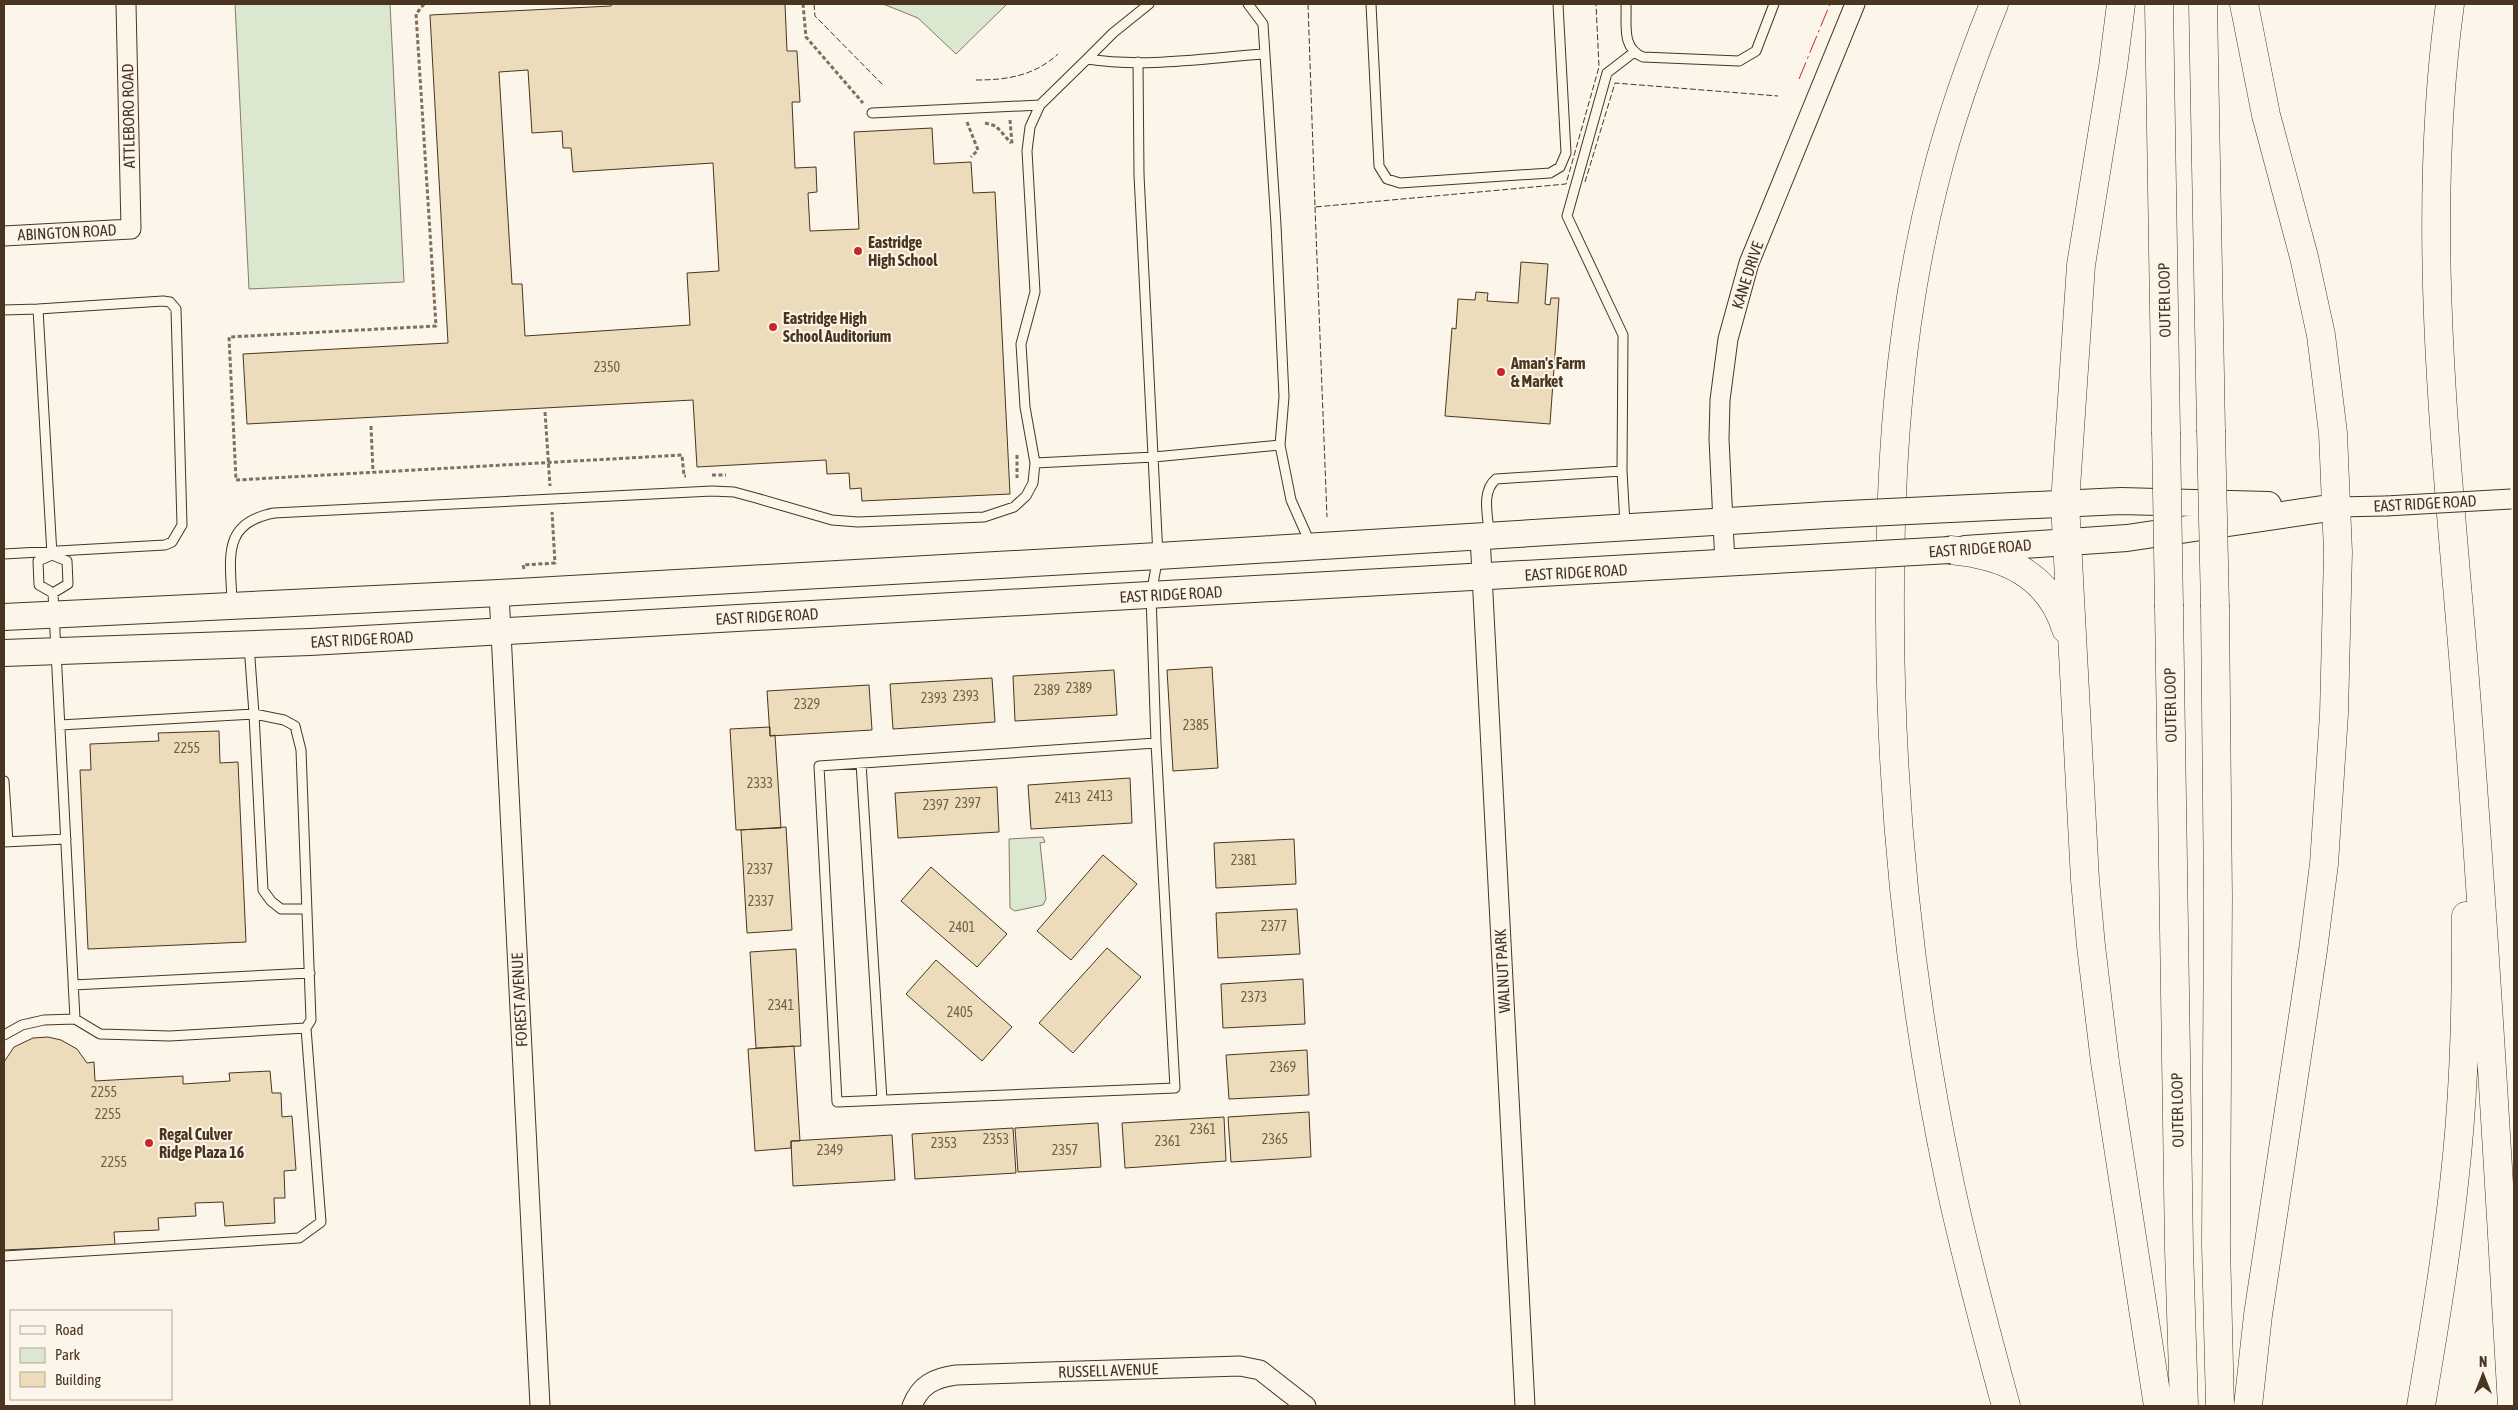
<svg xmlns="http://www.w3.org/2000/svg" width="2518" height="1410" font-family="'Asap Condensed',sans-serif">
	<rect width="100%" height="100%" fill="#fbf6e9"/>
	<path fill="#dce7d0" stroke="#887966" d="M 235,4 L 390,4 L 404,282 L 249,289 Z
		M 883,4 L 1007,4 L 956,54 L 918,18 Z
		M 1043,837 L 1045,842 L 1040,843 L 1046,899 L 1043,905 L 1015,911 L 1010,908 L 1009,839 Z"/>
	<path fill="#ecdcbc" stroke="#4a3520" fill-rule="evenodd" d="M 612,4 L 785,4 L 787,51 L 797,51 L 800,102 L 792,102 L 795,168 L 816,167 L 817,192 L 808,193 L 810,231 L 859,229 L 854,132 L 932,128 L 934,164 L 971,162 L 973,193 L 995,192 L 1010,494 L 862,501 L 861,488 L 850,489 L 849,473 L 827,474 L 826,460 L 697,467 L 693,400 L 247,424 L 243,354 L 448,343 L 430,15 L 611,6 ZM 528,70 L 532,133 L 562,131 L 563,148 L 571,148 L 573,172 L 713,163 L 719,271 L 687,273 L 690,325 L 525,336 L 522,284 L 512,284 L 499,72 Z
		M 1521,262 L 1548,264 L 1545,304 L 1550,305 L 1551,298 L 1559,298 L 1550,424 L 1445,416 L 1452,328 L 1456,329 L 1458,299 L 1475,300 L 1476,292 L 1488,293 L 1487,301 L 1518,303 Z
		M 1212,667 L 1218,768 L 1173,771 L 1167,670 Z
		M 1114,670 L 1117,715 L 1015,721 L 1013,676 Z
		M 992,678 L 995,722 L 893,729 L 890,684 Z
		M 869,685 L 872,730 L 770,736 L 767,691 Z
		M 770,727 L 770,736 L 775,735 L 781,828 L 736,830 L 730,729 Z
		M 219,731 L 220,763 L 238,762 L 246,942 L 88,949 L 80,770 L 91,770 L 90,744 L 159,741 L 158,733 Z
		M 1130,778 L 1132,823 L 1031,829 L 1028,785 Z
		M 997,787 L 999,832 L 898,838 L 895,793 Z
		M 786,827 L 792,930 L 747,933 L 741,830 Z
		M 1294,839 L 1296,884 L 1216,888 L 1214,843 Z
		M 1103,855 L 1137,884 L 1071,960 L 1037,931 Z
		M 931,867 L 1007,934 L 977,967 L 901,901 Z
		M 1297,909 L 1300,954 L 1218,958 L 1216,913 Z
		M 1107,948 L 1141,977 L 1073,1053 L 1039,1023 Z
		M 796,949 L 801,1046 L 756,1048 L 750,952 Z
		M 936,960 L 1012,1027 L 982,1061 L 906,994 Z
		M 1303,979 L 1305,1024 L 1223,1028 L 1221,984 Z
		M 48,1037 L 61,1040 L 77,1049 L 87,1063 L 94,1062 L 95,1081 L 183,1076 L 183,1084 L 230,1081 L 229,1073 L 270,1071 L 272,1093 L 281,1093 L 282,1117 L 292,1116 L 296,1170 L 284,1171 L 285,1198 L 274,1198 L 275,1223 L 225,1226 L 223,1202 L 195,1203 L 196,1216 L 158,1218 L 159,1230 L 114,1232 L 115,1245 L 4,1250 L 4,1062 L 14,1047 L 33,1038 Z
		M 794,1046 L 800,1141 L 791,1141 L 791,1148 L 755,1151 L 748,1049 Z
		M 1307,1050 L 1309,1095 L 1229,1099 L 1226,1055 Z
		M 1309,1112 L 1311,1157 L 1231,1162 L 1228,1117 Z
		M 1224,1117 L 1226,1161 L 1125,1168 L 1122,1123 Z
		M 1098,1123 L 1101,1167 L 1018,1172 L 1015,1128 Z
		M 1013,1128 L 1016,1173 L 915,1179 L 912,1134 Z
		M 892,1135 L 895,1180 L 793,1186 L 791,1141 Z"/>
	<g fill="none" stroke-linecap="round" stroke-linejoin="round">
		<defs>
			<path id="lane" d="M 1149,4 L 1113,33 L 1087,59 C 1145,68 1206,58 1264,54
				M 1248,4 L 1263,24 L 1276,225 L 1284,397 L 1280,445 L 1291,500 L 1307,536 L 1312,542
				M 1371,4 L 1379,166 L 1387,179 L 1400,183 L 1550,173 L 1560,167 L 1566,153 L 1558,4
				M 1626,4 C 1627,24 1621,48 1643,57 L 1739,61 L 1756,51 L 1774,4
				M 1138,62 L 1139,175 L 1158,556 L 1151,595 L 1156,743 L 1175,1088 L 837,1102 L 819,766 L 1156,743
				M 872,113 L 1040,105
				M 4,310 L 38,309 L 52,555
				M 1035,463 L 1154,457 L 1280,445
				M 1622,471 L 1623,335 L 1567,216 L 1607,73 L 1633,53
				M 1489,533 C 1488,515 1481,492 1496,479 L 1622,471 L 1625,524
				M 4,554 L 165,545 L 172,542 L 182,525 L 176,309 L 170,302 L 163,301 L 38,309
				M 52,555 L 67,561 L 68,584 L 53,593 L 39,585 L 38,561 Z
				M 53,593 L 75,1019
				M 232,603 C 231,560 220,523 274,513 L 712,491 L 734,492 L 756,498 L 832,520 L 858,522 L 984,517 L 1014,507 L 1026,496 L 1033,483 L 1035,463 L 1025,407 L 1021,344 L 1035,292 L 1027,151 L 1030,127 L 1040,105 L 1087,59
				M 60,725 L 254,714 L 263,890 L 271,901 L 281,909 L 307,909
				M 861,763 L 882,1100
				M 4,781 L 8,842
				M 4,842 L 66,839
				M 73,985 L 310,973
				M 4,1035 L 22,1025 L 44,1020 L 75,1019 L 100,1034 L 170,1036 L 306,1028 L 311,1020 L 301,750 L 295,726 L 284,720 L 254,714 L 249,645
				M 4,1256 L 299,1238 L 321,1222 L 306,1028"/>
			<path id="street" d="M 4,236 L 131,229 L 126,4
				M 2336,507 L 2386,506
				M 1480,536 L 1525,1406
				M 1725,564 L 1719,439 L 1720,400 L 1728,339 L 1749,263 L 1855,4
				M 499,593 L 540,1406
				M 912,1406 C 920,1385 934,1378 956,1375 L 1240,1366 L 1260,1370 L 1306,1406"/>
			<path id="secondary" d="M 1950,509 L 2121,501 L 2268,505
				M 1965,549 L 2127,538 L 2336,507
				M 4,617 L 499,593 L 1158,556 L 1827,515
				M 4,653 L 310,642 L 1827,557"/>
			<path id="highway" d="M 1994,4 C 1971,61 1950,120 1935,180 C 1898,325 1889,473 1890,621 C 1891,810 1911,1000 1950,1184 C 1966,1259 1986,1332 2006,1406
				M 2121,4 L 2113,67 L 2081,265 L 2065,503 L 2085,880 L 2091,946 L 2105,1062 L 2158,1406
				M 2159,4 L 2166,432
				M 2203,4 L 2211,430
				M 2244,4 L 2266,115 L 2304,257 L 2321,335 L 2333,433 L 2338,552 L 2334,714 L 2324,864 L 2313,950 L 2258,1315 L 2248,1406
				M 2450,4 C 2419,229 2447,455 2465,680 C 2484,922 2498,1164 2512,1406
				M 1950,550 C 2004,555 2049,574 2066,629
				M 2169,607 L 2179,1249 L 2184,1406
				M 2215,607 L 2218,897 L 2216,1245 L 2220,1406
				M 2421,1406 C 2435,1323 2449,1239 2457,1155 C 2465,1075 2466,995 2466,916"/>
		</defs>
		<use href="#lane" stroke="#4a3520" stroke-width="11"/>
		<use href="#street" stroke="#4a3520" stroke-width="21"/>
		<use href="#secondary" stroke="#4a3520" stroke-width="28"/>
		<use href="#highway" stroke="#4a3520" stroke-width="29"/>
		<path stroke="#7f6f5c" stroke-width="3" stroke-dasharray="4 2.5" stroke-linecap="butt" d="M 424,4 L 416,14 L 436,326 L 229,337 L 236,480 L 682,455 L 684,476 L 686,476
			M 803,4 L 806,37 L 863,103
			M 1010,120 L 1012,144
			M 967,122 L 978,150 L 971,157
			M 985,123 L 996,126 L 1011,143
			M 545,412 L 550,486
			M 371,426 L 373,472
			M 1017,455 L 1017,478
			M 712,475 L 726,475
			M 524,569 L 523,565 L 555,563 L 552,512"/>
		<use href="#lane" stroke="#fbf6e9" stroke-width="9"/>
		<use href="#street" stroke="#fbf6e9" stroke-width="19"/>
		<use href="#secondary" stroke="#fbf6e9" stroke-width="26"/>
		<use href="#highway" stroke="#fbf6e9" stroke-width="28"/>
		<defs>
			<path id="street-bridge" d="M 2386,506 L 2511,499"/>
			<path id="secondary-bridge" d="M 1827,515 L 1950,509
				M 1827,557 L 1950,550"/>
			<path id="highway-bridge" d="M 2211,430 L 2215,607
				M 2166,432 L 2169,607"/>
		</defs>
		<use href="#street-bridge" stroke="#4a3520" stroke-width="21" stroke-linecap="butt"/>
		<use href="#secondary-bridge" stroke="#4a3520" stroke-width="28" stroke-linecap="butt"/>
		<use href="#highway-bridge" stroke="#4a3520" stroke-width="29" stroke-linecap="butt"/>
		<use href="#street-bridge" stroke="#fbf6e9" stroke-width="19"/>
		<use href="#secondary-bridge" stroke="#fbf6e9" stroke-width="26"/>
		<use href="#highway-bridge" stroke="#fbf6e9" stroke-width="28"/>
		<path stroke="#4a3520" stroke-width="1" stroke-dasharray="6 2.5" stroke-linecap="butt" d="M 814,4 L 815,16 L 883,85
			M 1308,4 L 1315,207 L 1566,184 L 1599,67 L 1596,4
			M 976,80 C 1007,80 1034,76 1058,54
			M 1585,182 L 1615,83 L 1778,96
			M 1315,207 L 1327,517"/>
		<path stroke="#c62828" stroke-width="1" stroke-dasharray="18 4 2.5 4" stroke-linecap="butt" d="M 1799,79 L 1830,4"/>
	</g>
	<g fill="#c62828" stroke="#fbf6e9" stroke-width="2">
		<circle cx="858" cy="251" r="5"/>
		<circle cx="773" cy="327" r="5"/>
		<circle cx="1501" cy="372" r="5"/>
		<circle cx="149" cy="1143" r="5"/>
	</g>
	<g text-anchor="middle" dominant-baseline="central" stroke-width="4" stroke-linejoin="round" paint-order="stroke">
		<g font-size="14" fill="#725f47">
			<text x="607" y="367">2350</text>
			<text x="1079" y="688">2389</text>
			<text x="1047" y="690">2389</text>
			<text x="966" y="696">2393</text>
			<text x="934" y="698">2393</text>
			<text x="807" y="704">2329</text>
			<text x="1196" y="725">2385</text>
			<text x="187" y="748">2255</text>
			<text x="760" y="783">2333</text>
			<text x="1100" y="796">2413</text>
			<text x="1068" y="798">2413</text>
			<text x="968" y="803">2397</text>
			<text x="936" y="805">2397</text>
			<text x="1244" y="860">2381</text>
			<text x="760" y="869">2337</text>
			<text x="761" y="901">2337</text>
			<text x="1274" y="926">2377</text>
			<text x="962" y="927">2401</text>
			<text x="1254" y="997">2373</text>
			<text x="781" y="1005">2341</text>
			<text x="960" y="1012">2405</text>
			<text x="1283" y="1067">2369</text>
			<text x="104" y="1092">2255</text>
			<text x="108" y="1114">2255</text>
			<text x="1203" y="1129">2361</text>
			<text x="996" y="1139">2353</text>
			<text x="1275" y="1139">2365</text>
			<text x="1168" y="1141">2361</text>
			<text x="944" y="1143">2353</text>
			<text x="830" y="1150">2349</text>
			<text x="1065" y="1150">2357</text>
			<text x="114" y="1162">2255</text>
		</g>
		<g font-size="16" fill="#4a3520" stroke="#fbf6e9">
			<text transform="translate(128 116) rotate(-91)">ATTLEBORO ROAD</text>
			<text transform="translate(67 232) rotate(-3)">ABINGTON ROAD</text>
			<text transform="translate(1747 275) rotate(-72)">KANE DRIVE</text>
			<text transform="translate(2164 300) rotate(-91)">OUTER LOOP</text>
			<text transform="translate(2425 503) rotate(-3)">EAST RIDGE ROAD</text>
			<text transform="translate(1980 548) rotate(-4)">EAST RIDGE ROAD</text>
			<text transform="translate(1576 572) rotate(-3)">EAST RIDGE ROAD</text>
			<text transform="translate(1171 594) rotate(-3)">EAST RIDGE ROAD</text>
			<text transform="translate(767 616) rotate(-3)">EAST RIDGE ROAD</text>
			<text transform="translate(362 639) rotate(-3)">EAST RIDGE ROAD</text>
			<text transform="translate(2170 705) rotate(-91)">OUTER LOOP</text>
			<text transform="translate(1502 971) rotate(-93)">WALNUT PARK</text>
			<text transform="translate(519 1000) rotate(-93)">FOREST AVENUE</text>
			<text transform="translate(2177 1110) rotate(-91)">OUTER LOOP</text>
			<text transform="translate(1108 1370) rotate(-2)">RUSSELL AVENUE</text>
		</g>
		<g font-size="16" font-weight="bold" fill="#4a3520" stroke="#fbf6e9" text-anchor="start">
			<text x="868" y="242">Eastridge<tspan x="868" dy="18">High School</tspan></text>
			<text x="783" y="318">Eastridge High<tspan x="783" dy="18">School Auditorium</tspan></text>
			<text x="1511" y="363">Aman's Farm<tspan x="1511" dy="18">&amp; Market</tspan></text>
			<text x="159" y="1134">Regal Culver<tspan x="159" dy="18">Ridge Plaza 16</tspan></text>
		</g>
	</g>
	<rect width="2518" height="1410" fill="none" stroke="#4a3520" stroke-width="10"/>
	<rect x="10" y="1310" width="162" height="90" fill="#fbf6e9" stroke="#b4a999"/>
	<rect x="20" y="1326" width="25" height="8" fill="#fbf6e9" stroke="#b4a999"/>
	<text x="55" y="1335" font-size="15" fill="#4a3520">Road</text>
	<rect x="20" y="1348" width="25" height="15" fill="#dce7d0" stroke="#b4a999"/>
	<text x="55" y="1360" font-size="15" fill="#4a3520">Park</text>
	<rect x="20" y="1372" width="25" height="15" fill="#ecdcbc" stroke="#b4a999"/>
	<text x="55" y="1385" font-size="15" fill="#4a3520">Building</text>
	<g transform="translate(2483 1375)" stroke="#fbf6e9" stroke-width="4" paint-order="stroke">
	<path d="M0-4L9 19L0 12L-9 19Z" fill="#4a3520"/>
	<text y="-8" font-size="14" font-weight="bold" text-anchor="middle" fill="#4a3520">N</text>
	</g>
</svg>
